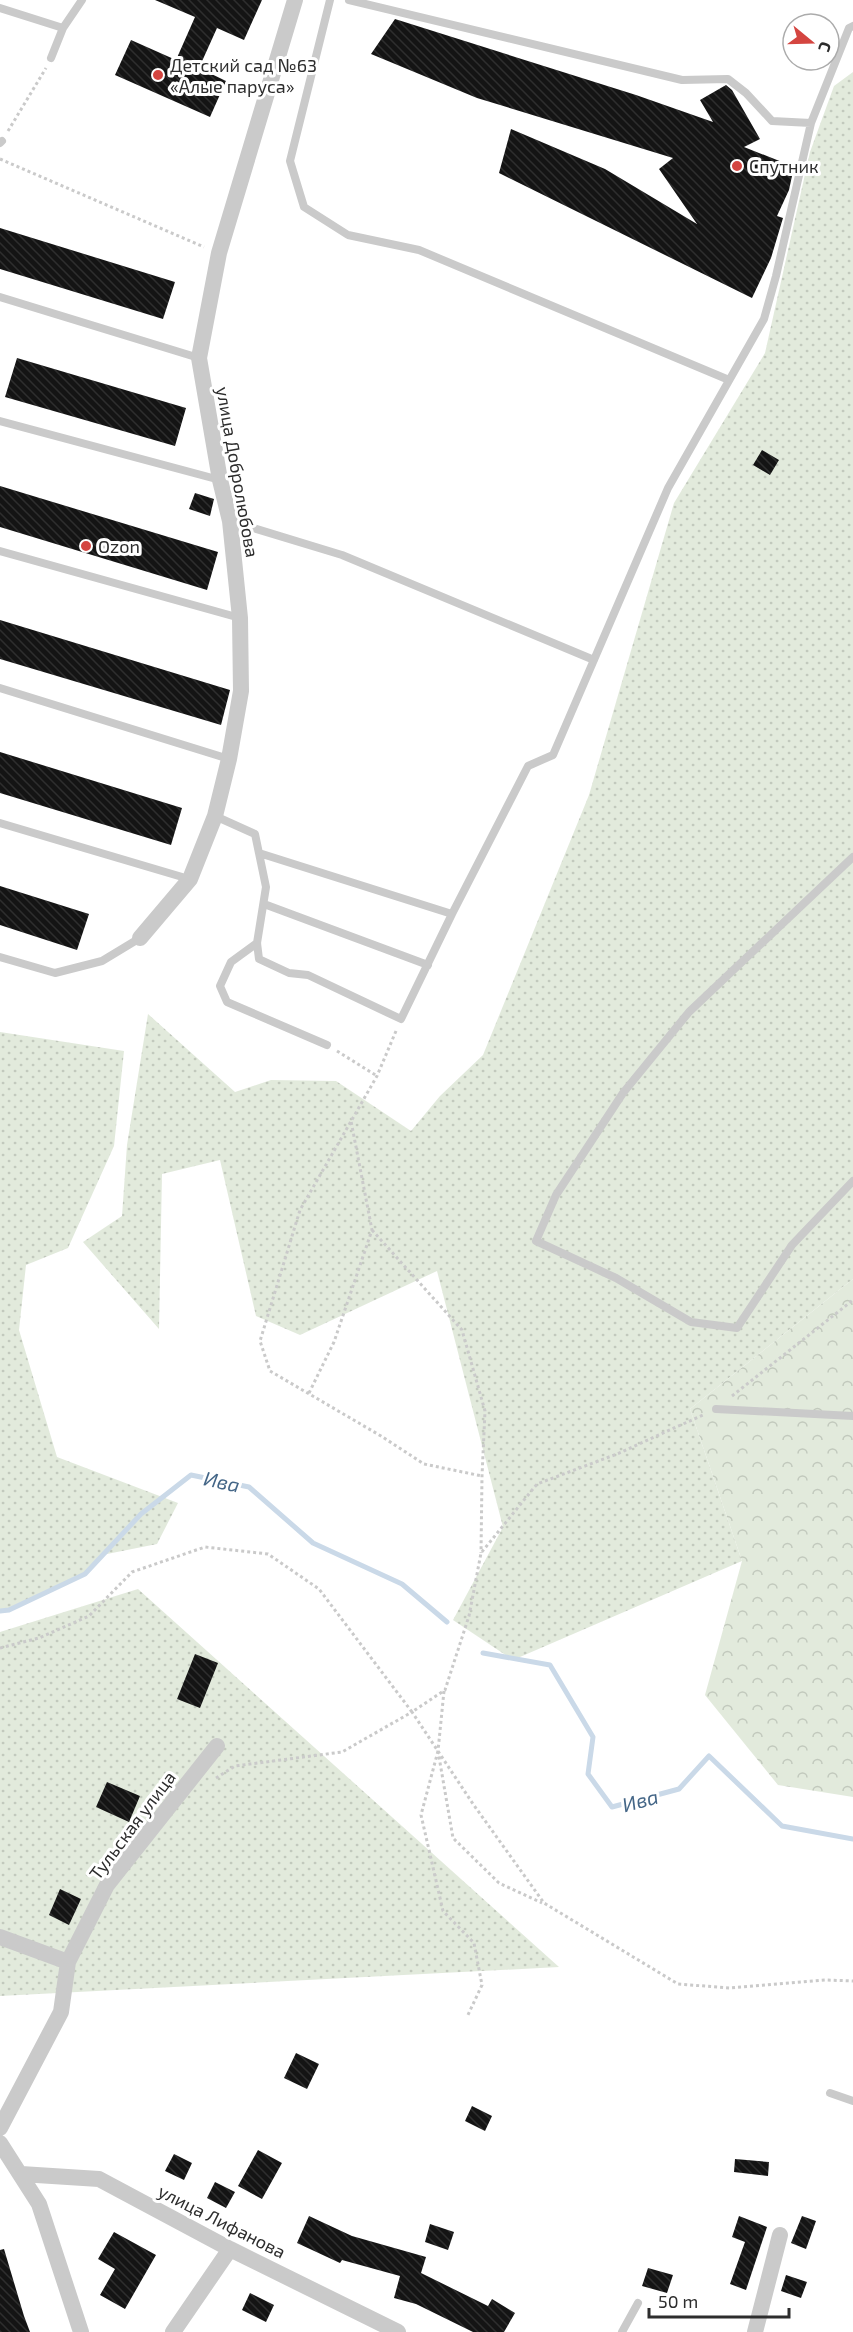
<svg xmlns="http://www.w3.org/2000/svg" width="853" height="2332" font-family="'Exo 2',sans-serif">
	<defs>
		<pattern id="green-dots" width="8" height="8" patternUnits="userSpaceOnUse" patternTransform="scale(1.5)"><rect width="8" height="8" fill="#e2eadc"/><path d="M2 2h.1M6 6h.1" fill="none" stroke="#c2c9bd" stroke-width="1.8" stroke-linecap="round"/></pattern>
		<pattern id="forest-crowns" width="20" height="18" patternUnits="userSpaceOnUse" patternTransform="scale(1.5)"><rect width="20" height="18" fill="#e2eadc"/><path d="M2 6a3 3 0 1 1 6 0M12 15a3 3 0 1 1 6 0" fill="none" stroke="#c2c9bd"/></pattern>
		<pattern id="building-back-hatch" width="6" height="6" patternUnits="userSpaceOnUse" patternTransform="scale(1.5)"><rect width="6" height="6" fill="#141414"/><path d="M-1 5l2 2M0 0l6 6M5-1l2 2" fill="none" stroke="#2e2e2e"/></pattern>
	</defs>
	<rect width="100%" height="100%" fill="#fff"/>
	<path fill="url(#green-dots)" d="M 853,72 L 853,1279 L 690,1409 L 742,1561 L 513,1660 L 453,1620 L 503,1527 L 437,1271 L 300,1335 L 256,1316 L 220,1160 L 162,1174 L 159,1329 L 83,1242 L 122,1216 L 127,1145 L 148,1014 L 235,1092 L 271,1080 L 336,1081 L 411,1131 L 440,1096 L 483,1055 L 589,795 L 674,503 L 765,353 L 810,152 L 834,86 Z
		M 0,1032 L 124,1051 L 114,1146 L 68,1248 L 26,1265 L 19,1330 L 57,1457 L 178,1503 L 157,1544 L 102,1555 L 85,1574 L 9,1610 L 0,1611 Z
		M 138,1589 L 559,1967 L 0,1996 L 0,1632 Z"/>
	<path fill="url(#forest-crowns)" d="M 853,1279 L 853,1797 L 778,1785 L 705,1695 L 742,1561 L 690,1409 Z"/>
	<g fill="none" stroke-linecap="round" stroke-linejoin="round">
		<path stroke="#cad9e8" stroke-width="5" d="M 0,1611 L 9,1610 L 85,1574 L 141,1514 L 191,1475 L 249,1487 L 313,1543 L 402,1584 L 447,1622
			M 483,1653 L 550,1665 L 593,1737 L 588,1774 L 612,1807 L 679,1789 L 709,1756 L 782,1826 L 853,1839"/>
	</g>
	<path fill="url(#building-back-hatch)" d="M 155,0 L 262,0 L 244,40 L 217,28 L 199,68 L 226,81 L 210,117 L 115,75 L 131,40 L 176,60 L 195,17 Z
		M 395,19 L 636,95 L 713,122 L 700,100 L 726,85 L 732,90 L 760,139 L 744,147 L 782,162 L 781,171 L 792,176 L 789,190 L 777,216 L 783,218 L 771,258 L 752,298 L 499,173 L 511,129 L 605,169 L 697,224 L 659,169 L 673,158 L 477,98 L 371,54 Z
		M 0,228 L 175,282 L 163,319 L 0,269 Z
		M 17,358 L 186,408 L 175,446 L 5,397 Z
		M 762,450 L 779,460 L 770,475 L 753,465 Z
		M 0,486 L 218,552 L 207,590 L 0,527 Z
		M 195,493 L 214,499 L 210,516 L 189,509 Z
		M 0,620 L 230,690 L 221,725 L 0,659 Z
		M 0,752 L 182,808 L 171,845 L 0,793 Z
		M 0,886 L 89,914 L 77,950 L 0,925 Z
		M 195,1654 L 218,1663 L 200,1708 L 177,1699 Z
		M 107,1782 L 140,1796 L 129,1822 L 96,1807 Z
		M 60,1889 L 81,1899 L 69,1925 L 49,1915 Z
		M 296,2053 L 319,2064 L 307,2089 L 284,2078 Z
		M 472,2106 L 492,2116 L 485,2131 L 465,2121 Z
		M 258,2150 L 282,2163 L 262,2199 L 238,2186 Z
		M 174,2154 L 192,2163 L 184,2180 L 165,2171 Z
		M 735,2159 L 769,2162 L 768,2176 L 734,2172 Z
		M 215,2182 L 235,2192 L 226,2208 L 207,2198 Z
		M 309,2216 L 352,2236 L 426,2257 L 421,2273 L 488,2306 L 492,2299 L 515,2313 L 504,2332 L 473,2332 L 416,2304 L 394,2298 L 400,2276 L 342,2260 L 340,2263 L 297,2243 Z
		M 739,2216 L 767,2227 L 746,2290 L 730,2284 L 745,2242 L 732,2237 Z
		M 802,2216 L 816,2221 L 806,2249 L 791,2243 Z
		M 430,2224 L 454,2232 L 448,2250 L 425,2242 Z
		M 114,2232 L 156,2255 L 125,2309 L 100,2295 L 115,2269 L 98,2259 Z
		M 4,2249 L 24,2316 L 30,2332 L 0,2332 L 0,2250 Z
		M 648,2268 L 673,2275 L 667,2293 L 642,2286 Z
		M 786,2275 L 807,2282 L 801,2298 L 781,2291 Z
		M 250,2293 L 274,2305 L 266,2322 L 242,2310 Z"/>
	<g fill="none" stroke-linecap="round" stroke-linejoin="round">
		<path stroke="#cacaca" stroke-width="3" stroke-dasharray="3 3" stroke-linecap="butt" d="M 8,131 L 46,68
			M 0,159 L 204,247
			M 396,1031 L 377,1076 L 300,1210 L 260,1341 L 270,1371 L 381,1436 L 424,1464 L 482,1476
			M 337,1051 L 377,1076
			M 372,1230 L 462,1330 L 485,1411 L 482,1476 L 481,1553
			M 309,1393 L 334,1342 L 372,1230 L 351,1121
			M 732,1396 L 853,1300
			M 0,1648 L 39,1638 L 89,1616 L 132,1572 L 205,1547 L 268,1554 L 319,1589 L 412,1712 L 445,1690 L 469,1616 L 481,1553 L 537,1484 L 617,1454 L 705,1414
			M 444,1691 L 438,1751 L 453,1838 L 499,1883 L 542,1903
			M 438,1751 L 421,1815 L 443,1911 L 474,1943 L 482,1985 L 467,2017
			M 216,1778 L 235,1766 L 342,1752 L 412,1712 L 473,1804 L 544,1903 L 678,1984 L 730,1988 L 826,1980 L 853,1981"/>
		<path stroke="#cacaca" stroke-width="8" d="M 330,0 L 290,161 L 304,207 L 348,235 L 419,250 L 729,380
			M 349,0 L 682,80 L 728,79 L 746,93 L 772,121 L 811,123 L 849,28 L 853,26
			M 0,8 L 63,28 L 82,0
			M 51,58 L 63,28
			M 0,143 L 2,141
			M 0,297 L 199,358
			M 0,421 L 220,480
			M 230,521 L 342,555 L 594,660
			M 0,551 L 240,618
			M 0,688 L 229,759
			M 215,816 L 255,834 L 266,887 L 257,943 L 259,959 L 289,973 L 308,975 L 401,1019 L 452,914 L 528,766 L 553,755 L 668,488 L 764,319 L 776,276 L 811,123
			M 0,823 L 189,879
			M 259,853 L 452,914
			M 853,857 L 689,1012 L 623,1093 L 556,1195 L 536,1241 L 616,1278 L 691,1322 L 737,1328 L 792,1245 L 853,1181
			M 264,904 L 428,965
			M 257,943 L 231,962 L 220,986 L 227,1002 L 327,1045
			M 0,957 L 55,973 L 102,961 L 140,938
			M 716,1409 L 853,1416
			M 830,2093 L 853,2101
			M 622,2332 L 638,2303"/>
		<path stroke="#cacaca" stroke-width="16" d="M 140,938 L 190,879 L 215,816 L 229,759 L 241,691 L 240,618 L 230,521 L 220,480 L 199,358 L 219,253 L 295,0
			M 0,1937 L 68,1962
			M 0,2128 L 61,2012 L 68,1962 L 107,1885 L 217,1746
			M 0,2143 L 39,2204 L 81,2332
			M 21,2174 L 99,2179 L 230,2249 L 398,2332
			M 173,2332 L 230,2249
			M 755,2332 L 780,2235"/>
	</g>
	<g fill="#d44540" stroke="#fff" stroke-width="2">
		<circle cx="158" cy="75" r="6"/>
		<circle cx="737" cy="166" r="6"/>
		<circle cx="86" cy="546" r="6"/>
	</g>
	<g text-anchor="middle" dominant-baseline="central" stroke-width="6" stroke-linejoin="round" paint-order="stroke">
		<g font-size="18" fill="#2d2d2d" stroke="#fff" text-anchor="start">
			<text x="170" y="65">Детский сад №63<tspan x="170" dy="21">«Алые паруса»</tspan></text>
			<text x="749" y="166">Спутник</text>
			<text x="98" y="546">Ozon</text>
		</g>
		<g font-size="18" fill="#2d2d2d" stroke="#fff">
			<text transform="translate(238 472) rotate(80)">улица Добролюбова</text>
			<text transform="translate(132 1825) rotate(-53)">Тульская улица</text>
			<text transform="translate(222 2221) rotate(27)">улица Лифанова</text>
		</g>
		<g font-size="20" font-style="italic" fill="#446687" stroke="#fff">
			<text transform="translate(222 1481) rotate(12)">Ива</text>
			<text transform="translate(640 1800) rotate(-15)">Ива</text>
		</g>
	</g>
	<g transform="translate(811 42) rotate(109)"><circle r="28" fill="#ffffff" stroke="#ababab" stroke-width="1.5"/>
	<path d="M0-4.5L10 22L0 15L-10 22Z" fill="#d44540"/>
	<text y="-9" font-size="16" font-weight="bold" text-anchor="middle" fill="#2d2d2d">С</text>
	</g>
	<path d="M649 2308v9h140v-9" fill="none" stroke="#2d2d2d" stroke-width="3"/>
	<text x="658" y="2308" font-size="18" fill="#2d2d2d" stroke="#ffffff" stroke-width="4.5" paint-order="stroke">50 m</text>
</svg>
